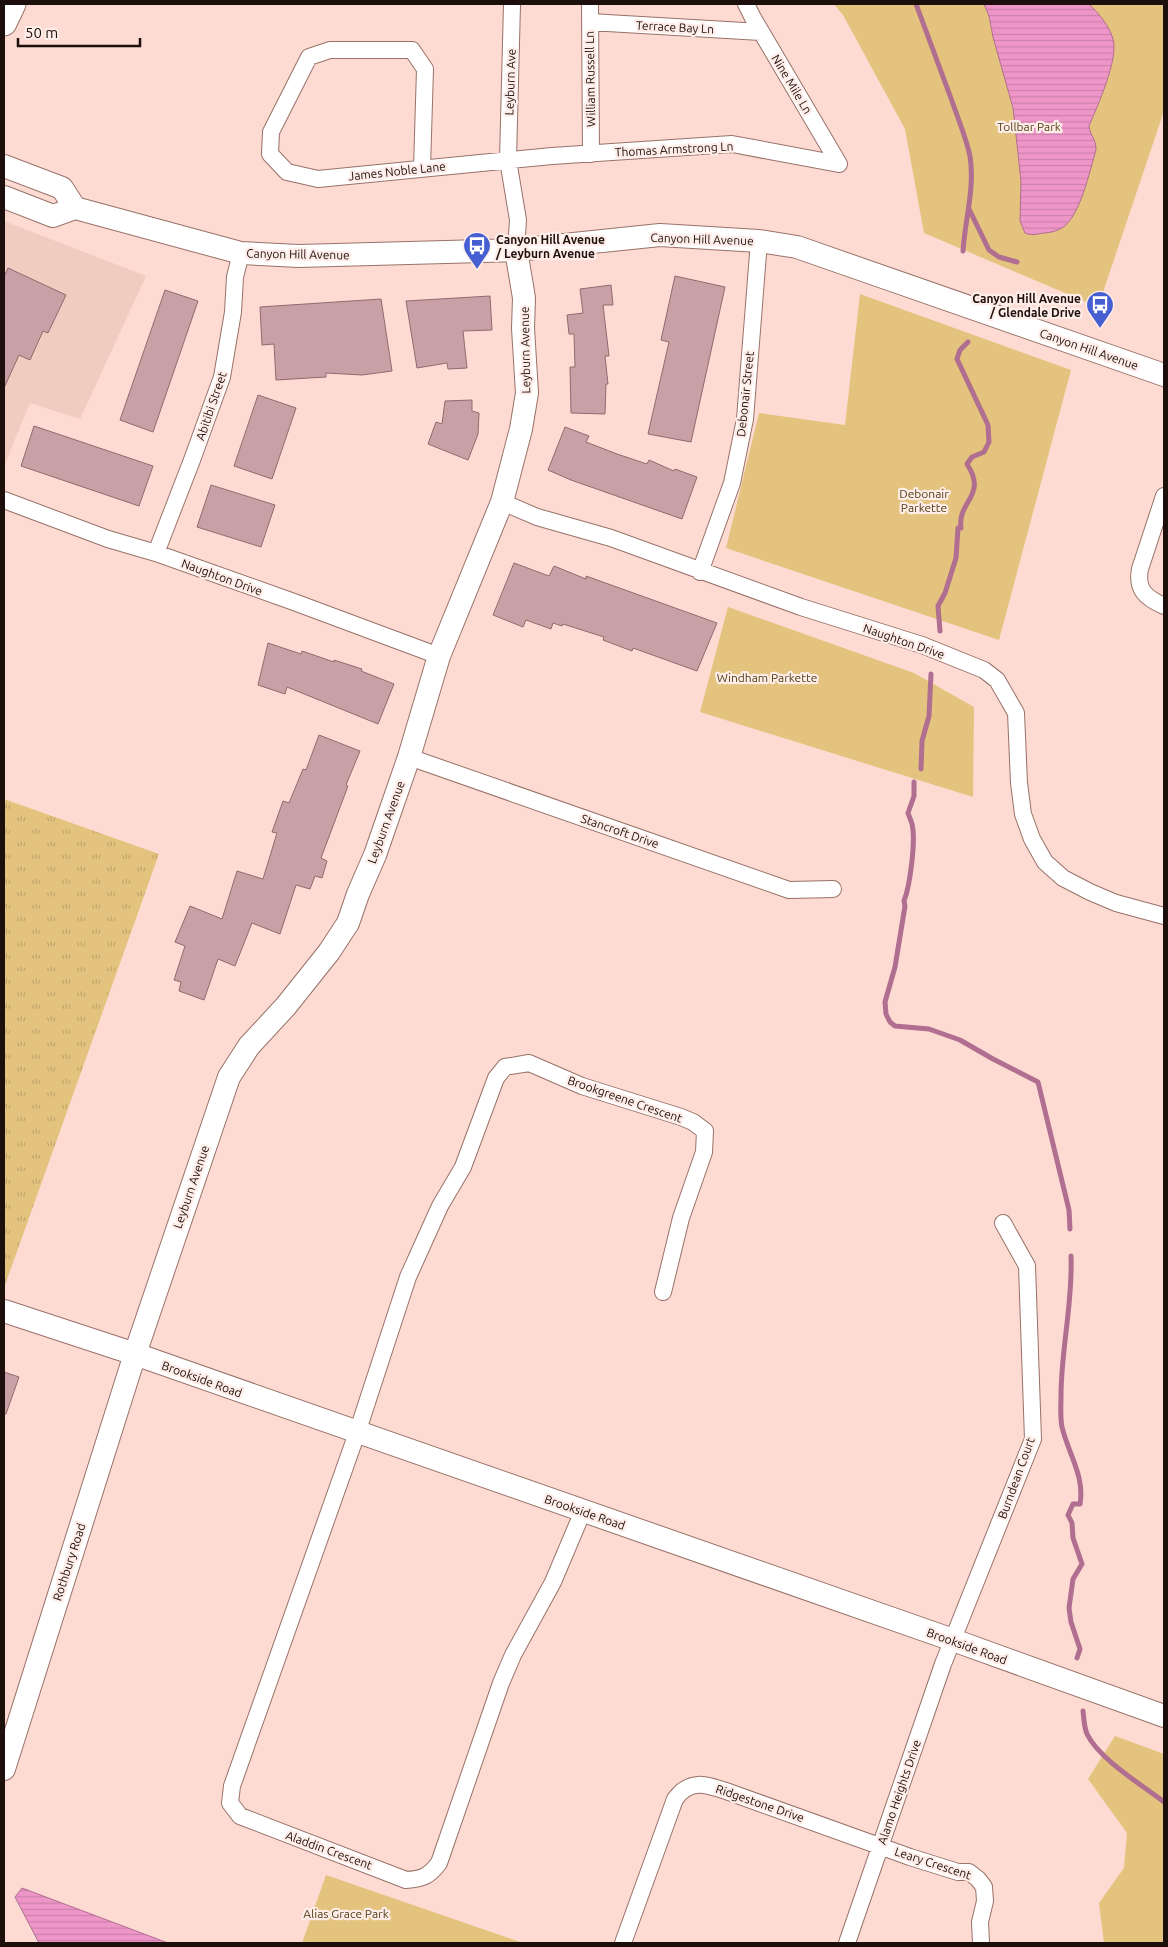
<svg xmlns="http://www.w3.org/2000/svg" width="1168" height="1947" font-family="Ubuntu,sans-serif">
	<defs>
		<pattern id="grass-tufts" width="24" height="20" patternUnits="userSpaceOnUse" patternTransform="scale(1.25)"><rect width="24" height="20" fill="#e4c37e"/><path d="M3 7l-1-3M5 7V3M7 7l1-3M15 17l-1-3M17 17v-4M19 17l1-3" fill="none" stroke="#c3a66c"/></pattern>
		<pattern id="water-rules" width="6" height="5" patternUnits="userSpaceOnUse" patternTransform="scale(1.25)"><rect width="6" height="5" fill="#ef96c9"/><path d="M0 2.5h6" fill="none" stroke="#cc80ab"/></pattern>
	</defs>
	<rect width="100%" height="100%" fill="#fddbd2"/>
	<path fill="#f2cbc0" d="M 4,221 L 146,276 L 80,419 L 30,403 L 4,466 Z"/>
	<path fill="url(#grass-tufts)" d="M 4,799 L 159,854 L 5,1285 L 4,1284 Z"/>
	<path fill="#e4c37e" d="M 834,4 L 1164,4 L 1164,111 L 1098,307 L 924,233 L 905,129 L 843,15 Z
		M 860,294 L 1071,370 L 999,640 L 726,548 L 759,413 L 845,425 Z
		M 728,607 L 914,673 L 974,707 L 973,797 L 700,712 Z
		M 1115,1736 L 1164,1754 L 1164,1943 L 1104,1943 L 1099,1903 L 1124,1868 L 1127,1833 L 1088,1779 Z
		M 326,1875 L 523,1943 L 302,1943 Z"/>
	<path fill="url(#water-rules)" stroke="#b06e90" d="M 984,4 L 1089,4 C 1099,14 1109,25 1113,39 C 1119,59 1097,107 1089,126 C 1090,136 1096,138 1096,150 C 1090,170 1080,217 1062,228 C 1057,231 1049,233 1044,233 C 1037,234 1031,236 1025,233 L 1020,221 L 1021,181 L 1013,108 L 993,37 L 989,16 Z
		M 22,1888 L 168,1943 L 39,1943 L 15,1897 Z"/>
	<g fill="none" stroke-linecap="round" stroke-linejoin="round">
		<path stroke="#b06e90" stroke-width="5" d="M 916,4 C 928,36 940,69 952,101 C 958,119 966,137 970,156 C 975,188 965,220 963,251
			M 969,209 L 989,250 L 999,257 L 1017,262
			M 940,631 L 938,606 L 945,593 L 956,558 L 958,528 L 961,528 C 957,501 988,496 967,464 L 972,457 L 984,452 L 989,442 L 988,425 L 957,359 L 960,350 L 968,342
			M 921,769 L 922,741 L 929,716 L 931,674
			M 914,782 L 914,796 L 908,813 C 909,816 911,820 912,824 C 916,840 910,886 904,901 L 905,906 L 895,967 L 885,1002 L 886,1014 L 890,1022 L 895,1026 L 929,1029 L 960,1040 L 993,1059 L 1038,1082 L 1069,1210 L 1070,1229
			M 1071,1256 C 1073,1303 1061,1349 1061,1396 C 1061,1406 1060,1417 1062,1427 C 1068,1453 1085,1476 1080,1504 L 1073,1504 L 1068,1515 L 1072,1523 L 1073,1538 L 1082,1564 L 1073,1579 L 1069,1608 L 1071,1622 L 1080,1649 L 1077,1658
			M 1083,1711 C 1084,1719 1084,1727 1087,1734 C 1099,1759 1142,1785 1164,1802"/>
	</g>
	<path fill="#c9a0a5" stroke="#906a6f" d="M 8,268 L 66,295 L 48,333 L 43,331 L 30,360 L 19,355 L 4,388 L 4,277 Z
		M 675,276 L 725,287 L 691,442 L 648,434 L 669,342 L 661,340 Z
		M 611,285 L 613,305 L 603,305 L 609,356 L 605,356 L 608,384 L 606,384 L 605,414 L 571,413 L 570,367 L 575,367 L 574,334 L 569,334 L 567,315 L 583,313 L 580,289 Z
		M 165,290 L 198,301 L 153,432 L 120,420 Z
		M 490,296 L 492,330 L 463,331 L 467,368 L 448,369 L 447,363 L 417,368 L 406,301 Z
		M 381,299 L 392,371 L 362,375 L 326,373 L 326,377 L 276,380 L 274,344 L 262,345 L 260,307 Z
		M 258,395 L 296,408 L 272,479 L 234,466 Z
		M 472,400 L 472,411 L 479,413 L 478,434 L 468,460 L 428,444 L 436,422 L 442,424 L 445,401 Z
		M 34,426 L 153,466 L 139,506 L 21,466 Z
		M 565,427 L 589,436 L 586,442 L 617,454 L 647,464 L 649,460 L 674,471 L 675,469 L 697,477 L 682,519 L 571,480 L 548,470 Z
		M 211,485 L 275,505 L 261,547 L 197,527 Z
		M 514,563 L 549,576 L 554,566 L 586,579 L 586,576 L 717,623 L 697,671 L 633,648 L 632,651 L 603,640 L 604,637 L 563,624 L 562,626 L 553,623 L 551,629 L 526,620 L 523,627 L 493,615 Z
		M 268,643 L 301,654 L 302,651 L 334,662 L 334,660 L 362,669 L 361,671 L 394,684 L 378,724 L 287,687 L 285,694 L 258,685 Z
		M 319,735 L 360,751 L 346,785 L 348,786 L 321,858 L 327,861 L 322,878 L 315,876 L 310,889 L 296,885 L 280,934 L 252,923 L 235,966 L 218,959 L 204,1000 L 179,991 L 181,982 L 174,980 L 185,946 L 175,942 L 190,906 L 222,919 L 237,871 L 263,879 L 277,833 L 272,832 L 283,801 L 289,803 L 303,769 L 306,770 Z
		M 4,1372 L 19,1377 L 6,1414 L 4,1414 Z"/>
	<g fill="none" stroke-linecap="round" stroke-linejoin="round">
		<defs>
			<path id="street" d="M 512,4 L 508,160 L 518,220 L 516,250
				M 590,4 L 591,154
				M 746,4 L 753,18 L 839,164
				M 590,22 L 761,32
				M 422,168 L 425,69 L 412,50 L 330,50 L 309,57 L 271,132 L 270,154 L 287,172 L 318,179 L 552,156 L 732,144 L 839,164
				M 1164,496 L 1140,569 C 1136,590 1146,598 1164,606
				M 4,500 L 108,539 L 156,553 L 294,602 L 439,656
				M 502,502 L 537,517 L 611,538 L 801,607 L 922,645 L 984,670 L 997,680 L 1016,713 L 1019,783 L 1023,814 L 1032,839 L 1045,862 L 1063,878 L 1090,892 L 1116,903 L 1164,916
				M 156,553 L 192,460 L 222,377 L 233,312 L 235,277 L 241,253
				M 700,572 L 732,483 L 745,419 L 759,241
				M 409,757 L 789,890 L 833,889
				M 583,1511 L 553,1582 L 513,1655 L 501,1683 L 439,1863 C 429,1876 423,1879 406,1880 L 240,1816 L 230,1803 L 232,1786 L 357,1433 L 408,1277 L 440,1206 L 463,1167 L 496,1078 L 505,1067 L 529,1063 L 582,1086 L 681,1117 L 693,1122 L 705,1131 L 704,1152 L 681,1218 L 663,1292
				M 623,1943 L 675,1799 C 690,1779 705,1784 726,1791 L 910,1857 L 958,1872 L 969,1872 L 978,1879 L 984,1887 L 985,1901 L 980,1922 L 981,1943
				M 847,1943 L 943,1664 L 1033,1439 L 1027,1266 L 1003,1223"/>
			<path id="secondary" d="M 4,166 L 62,188 L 75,208
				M 4,197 L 53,216 L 75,208 L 241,253 L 299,256 L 516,250 L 660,235 L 759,241 L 797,247 L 1164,375
				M 4,1311 L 135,1354 L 953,1640 L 1164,1716
				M 4,1769 L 135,1354 L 229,1077 L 249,1046 L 286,1006 L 329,952 L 348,923 L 358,894 L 375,855 L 409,757 L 439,656 L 502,502 L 521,429 L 527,393 L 523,328 L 524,298 L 516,250"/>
			<path id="primary" d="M 4,23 L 13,4"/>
		</defs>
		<use href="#street" stroke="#987269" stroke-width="18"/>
		<use href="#secondary" stroke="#987269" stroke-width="24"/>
		<use href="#primary" stroke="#987269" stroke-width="27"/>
		<use href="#street" stroke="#fff" stroke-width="16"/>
		<use href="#secondary" stroke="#fff" stroke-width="22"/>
		<use href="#primary" stroke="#fff" stroke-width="25"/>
	</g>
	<defs>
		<symbol id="bus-pin" viewBox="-11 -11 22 30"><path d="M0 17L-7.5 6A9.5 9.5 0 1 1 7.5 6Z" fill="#455fd2" stroke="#feede8"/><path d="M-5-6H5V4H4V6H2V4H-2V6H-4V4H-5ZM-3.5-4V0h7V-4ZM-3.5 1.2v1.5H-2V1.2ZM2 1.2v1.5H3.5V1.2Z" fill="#fff"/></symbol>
	</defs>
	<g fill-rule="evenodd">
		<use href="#bus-pin" x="461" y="230" width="32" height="43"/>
		<use href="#bus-pin" x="1084" y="289" width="32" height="43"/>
	</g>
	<g text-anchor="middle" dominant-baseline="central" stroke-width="4.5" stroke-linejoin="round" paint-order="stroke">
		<g font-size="12" fill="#1d0f0b" stroke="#feede8">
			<text transform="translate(675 27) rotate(3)">Terrace Bay Ln</text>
			<text transform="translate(590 79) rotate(-91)">William Russell Ln</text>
			<text transform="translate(510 82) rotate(-88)">Leyburn Ave</text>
			<text transform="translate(792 84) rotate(59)">Nine Mile Ln</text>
			<text transform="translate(674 149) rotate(-3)">Thomas Armstrong Ln</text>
			<text transform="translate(397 171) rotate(-6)">James Noble Lane</text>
			<text transform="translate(702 239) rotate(2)">Canyon Hill Avenue</text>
			<text transform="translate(298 254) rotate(1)">Canyon Hill Avenue</text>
			<text transform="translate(1089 349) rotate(19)">Canyon Hill Avenue</text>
			<text transform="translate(525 350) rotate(-91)">Leyburn Avenue</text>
			<text transform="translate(745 394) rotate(-84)">Debonair Street</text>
			<text transform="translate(211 406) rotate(-71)">Abitibi Street</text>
			<text transform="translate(222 577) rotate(20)">Naughton Drive</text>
			<text transform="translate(904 641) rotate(19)">Naughton Drive</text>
			<text transform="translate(386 822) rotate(-70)">Leyburn Avenue</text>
			<text transform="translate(620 831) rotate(19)">Stancroft Drive</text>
			<text transform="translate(625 1099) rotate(19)">Brookgreene Crescent</text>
			<text transform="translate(191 1187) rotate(-71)">Leyburn Avenue</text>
			<text transform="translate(202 1379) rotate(20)">Brookside Road</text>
			<text transform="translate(1016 1478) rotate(-70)">Burndean Court</text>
			<text transform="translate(585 1512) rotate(19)">Brookside Road</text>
			<text transform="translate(69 1562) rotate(-72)">Rothbury Road</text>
			<text transform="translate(967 1646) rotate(20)">Brookside Road</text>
			<text transform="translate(899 1792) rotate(-71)">Alamo Heights Drive</text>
			<text transform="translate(760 1803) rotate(19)">Ridgestone Drive</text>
			<text transform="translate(329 1850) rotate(20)">Aladdin Crescent</text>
			<text transform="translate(933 1863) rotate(18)">Leary Crescent</text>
		</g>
		<g font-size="12" fill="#514017" stroke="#feede8">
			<text x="1029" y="126">Tollbar Park</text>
			<text x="924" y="493">Debonair<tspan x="924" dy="14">Parkette</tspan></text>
			<text x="767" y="677">Windham Parkette</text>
			<text x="346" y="1913">Alias Grace Park</text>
		</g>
		<g font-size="12" font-weight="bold" fill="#1d0f0b" stroke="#feede8" text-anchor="start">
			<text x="496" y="239">Canyon Hill Avenue<tspan x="496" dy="14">/ Leyburn Avenue</tspan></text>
			<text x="1081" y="298" text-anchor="end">Canyon Hill Avenue<tspan x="1081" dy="14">/ Glendale Drive</tspan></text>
		</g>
	</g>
	<rect width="1168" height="1947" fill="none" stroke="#1d0f0b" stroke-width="10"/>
	<path d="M18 38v8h122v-8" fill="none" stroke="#1d0f0b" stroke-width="2.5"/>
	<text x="25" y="38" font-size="15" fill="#1d0f0b" stroke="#feede8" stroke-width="4" paint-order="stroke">50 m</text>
</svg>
